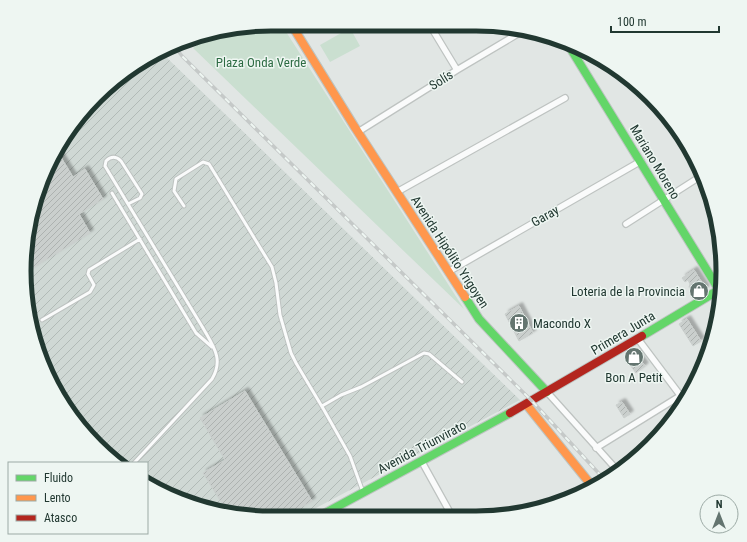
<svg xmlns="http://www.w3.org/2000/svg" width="747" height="542" font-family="'Roboto Condensed',sans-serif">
	<defs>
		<pattern id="industrial-furrows" width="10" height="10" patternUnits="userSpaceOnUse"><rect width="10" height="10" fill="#cfd8d4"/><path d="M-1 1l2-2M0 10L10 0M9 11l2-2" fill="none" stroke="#b1bab6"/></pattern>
		<pattern id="building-hatch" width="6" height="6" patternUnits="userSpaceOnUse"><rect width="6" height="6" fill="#cacfcd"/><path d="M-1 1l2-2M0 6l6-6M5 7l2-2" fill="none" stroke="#adb2b0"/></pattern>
		<filter id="shadow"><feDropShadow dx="3.5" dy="-3.5" stdDeviation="1" flood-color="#0004"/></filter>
	</defs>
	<rect width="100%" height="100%" fill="#e1e6e4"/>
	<path fill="url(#industrial-furrows)" d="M 166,57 L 195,85 L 520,400 L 299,517 L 255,517 L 162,493 L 147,481 L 147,463 L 123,463 L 85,434 L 43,366 L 26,303 L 26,239 L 49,162 L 85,108 L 107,89 Z"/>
	<path fill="#cadfd0" d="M 271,24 L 281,24 L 464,309 L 193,48 L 219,31 Z
		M 350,28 L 360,46 L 330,62 L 320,45 Z"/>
	<path fill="url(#building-hatch)" stroke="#cacfcd" filter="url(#shadow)" d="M 57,151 L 73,177 L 85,169 L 103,199 L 79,214 L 90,233 L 26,272 L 26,239 L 49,162 Z
		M 694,270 L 706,289 L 694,296 L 689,287 L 690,284 L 688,280 L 685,282 L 682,278 Z
		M 519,306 L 533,333 L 519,341 L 505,314 Z
		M 687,319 L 701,341 L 693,346 L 679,324 Z
		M 632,353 L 636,354 L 645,366 L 636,373 L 625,358 Z
		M 245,391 L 312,501 L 284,517 L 255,517 L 226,510 L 203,473 L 225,460 L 200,418 Z
		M 622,402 L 630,414 L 624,418 L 616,405 Z"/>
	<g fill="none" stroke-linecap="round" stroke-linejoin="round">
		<defs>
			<path id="lane" d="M 112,193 L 196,333 L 212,347
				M 128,204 L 140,198 L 142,194 L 121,161 C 116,156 111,156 106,161 L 105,166 L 203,328 C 213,346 224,359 212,379 L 134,463
				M 184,206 L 174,191 L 176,179 L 203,162 L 209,164 L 272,267 L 276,283 L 280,315 L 291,353 L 296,363 L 324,410 L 350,456 L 363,492
				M 42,320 L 90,292 L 94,285 L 88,274 L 89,270 L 140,239
				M 322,406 L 341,395 L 361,387 L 424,353 L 429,354 L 462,382"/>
			<path id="street" d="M 431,27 L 457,70
				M 124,74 L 155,58 L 156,56
				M 358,132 L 457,70 L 526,29
				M 397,192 L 565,98
				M 626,224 L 701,176
				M 448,272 L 641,161
				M 638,339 L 683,399
				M 547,392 L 617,470
				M 596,448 L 680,396
				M 422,462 L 452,516"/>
			<path id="fast" d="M 569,46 L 716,285 L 722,289
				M 465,297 L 479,319 L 547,392
				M 642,336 L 722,288
				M 318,517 L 510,413"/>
			<path id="slow" d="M 291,24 L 354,126 L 465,297
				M 526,404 L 592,486"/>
			<path id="jam" d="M 510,413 L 642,336"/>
		</defs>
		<use href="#lane" stroke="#bec3c1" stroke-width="5"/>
		<use href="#street" stroke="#bec3c1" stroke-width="8"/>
		<use href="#fast" stroke="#bdc4c1" stroke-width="10"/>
		<use href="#slow" stroke="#bdc4c1" stroke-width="10"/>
		<use href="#jam" stroke="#bdc4c1" stroke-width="10"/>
		<use href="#lane" stroke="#fafbfb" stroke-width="3"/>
		<use href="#street" stroke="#fafbfb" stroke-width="5.5"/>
		<use href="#fast" stroke="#63d668" stroke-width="8"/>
		<use href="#slow" stroke="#ff974d" stroke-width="8"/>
		<use href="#jam" stroke="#b3261e" stroke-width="8"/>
		<defs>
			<path id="rail" d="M 175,47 L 182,56 L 532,401 L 604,479"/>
		</defs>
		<use href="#rail" stroke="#c5c9c8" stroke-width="3.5"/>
		<use href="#rail" stroke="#eef6f2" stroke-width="2" stroke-dasharray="6" stroke-linecap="butt"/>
	</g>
	<defs>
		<symbol id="shop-disc" viewBox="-11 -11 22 22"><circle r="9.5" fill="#647570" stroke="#eef6f2"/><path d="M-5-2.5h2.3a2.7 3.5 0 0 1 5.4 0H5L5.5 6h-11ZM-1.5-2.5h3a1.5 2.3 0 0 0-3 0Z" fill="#fff"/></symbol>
		<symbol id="building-disc" viewBox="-11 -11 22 22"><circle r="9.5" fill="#647570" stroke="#eef6f2"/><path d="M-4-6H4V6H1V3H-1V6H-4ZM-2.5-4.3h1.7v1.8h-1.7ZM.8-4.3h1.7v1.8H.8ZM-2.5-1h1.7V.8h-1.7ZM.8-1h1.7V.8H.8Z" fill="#fff"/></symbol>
	</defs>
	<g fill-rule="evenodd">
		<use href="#shop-disc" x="688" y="280" width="22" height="22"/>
		<use href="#building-disc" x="508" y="312" width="22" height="22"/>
		<use href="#shop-disc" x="623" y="346" width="22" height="22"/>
	</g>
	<g text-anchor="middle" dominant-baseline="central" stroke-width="3" stroke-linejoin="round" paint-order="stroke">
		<g font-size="13" fill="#2e6c44" stroke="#eef6f2">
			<text x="261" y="62">Plaza Onda Verde</text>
		</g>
		<g font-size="13" fill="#213831" stroke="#eef6f2">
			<text transform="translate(441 80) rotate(-32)">Solís</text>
			<text transform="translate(655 162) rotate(59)">Mariano Moreno</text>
			<text transform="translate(545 216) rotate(-30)">Garay</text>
			<text transform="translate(450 252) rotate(57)">Avenida Hipólito Yrigoyen</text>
			<text transform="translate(623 333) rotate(-31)">Primera Junta</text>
			<text transform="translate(422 447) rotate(-28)">Avenida Triunvirato</text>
		</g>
		<g font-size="13" fill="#213831" stroke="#eef6f2" text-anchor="end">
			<text x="685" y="291">Loteria de la Provincia</text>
			<text x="533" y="323" text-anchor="start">Macondo X</text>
			<text x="634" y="377" text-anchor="middle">Bon A Petit</text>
		</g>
	</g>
	<path d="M0 0H747V542H0ZM271 31H476A240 240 0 0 1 716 271V271A240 240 0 0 1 476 511H271A240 240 0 0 1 31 271V271A240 240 0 0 1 271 31Z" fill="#eef6f2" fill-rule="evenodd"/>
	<path fill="none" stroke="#213831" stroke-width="5" d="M271 31H476A240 240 0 0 1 716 271V271A240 240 0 0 1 476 511H271A240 240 0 0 1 31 271V271A240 240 0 0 1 271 31Z"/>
	<rect x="8" y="462" width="140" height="72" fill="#eef6f2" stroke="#9caaa5"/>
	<rect x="16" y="475" width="20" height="6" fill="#63d668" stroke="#9caaa5"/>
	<text x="44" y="482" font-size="12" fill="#213831">Fluido</text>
	<rect x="16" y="495" width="20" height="6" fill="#ff974d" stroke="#9caaa5"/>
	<text x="44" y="502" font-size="12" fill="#213831">Lento</text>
	<rect x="16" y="515" width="20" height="6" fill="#b3261e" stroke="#9caaa5"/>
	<text x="44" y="522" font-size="12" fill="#213831">Atasco</text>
	<g transform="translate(719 514)"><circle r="19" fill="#eef6f2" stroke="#9caaa5"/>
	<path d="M0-3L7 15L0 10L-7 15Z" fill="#647570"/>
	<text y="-6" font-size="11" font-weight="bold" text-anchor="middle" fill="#213831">N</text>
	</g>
	<path d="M611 26v6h108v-6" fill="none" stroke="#213831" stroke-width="2"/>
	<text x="617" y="26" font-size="12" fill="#213831" stroke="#eef6f2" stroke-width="3" paint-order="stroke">100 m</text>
</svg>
